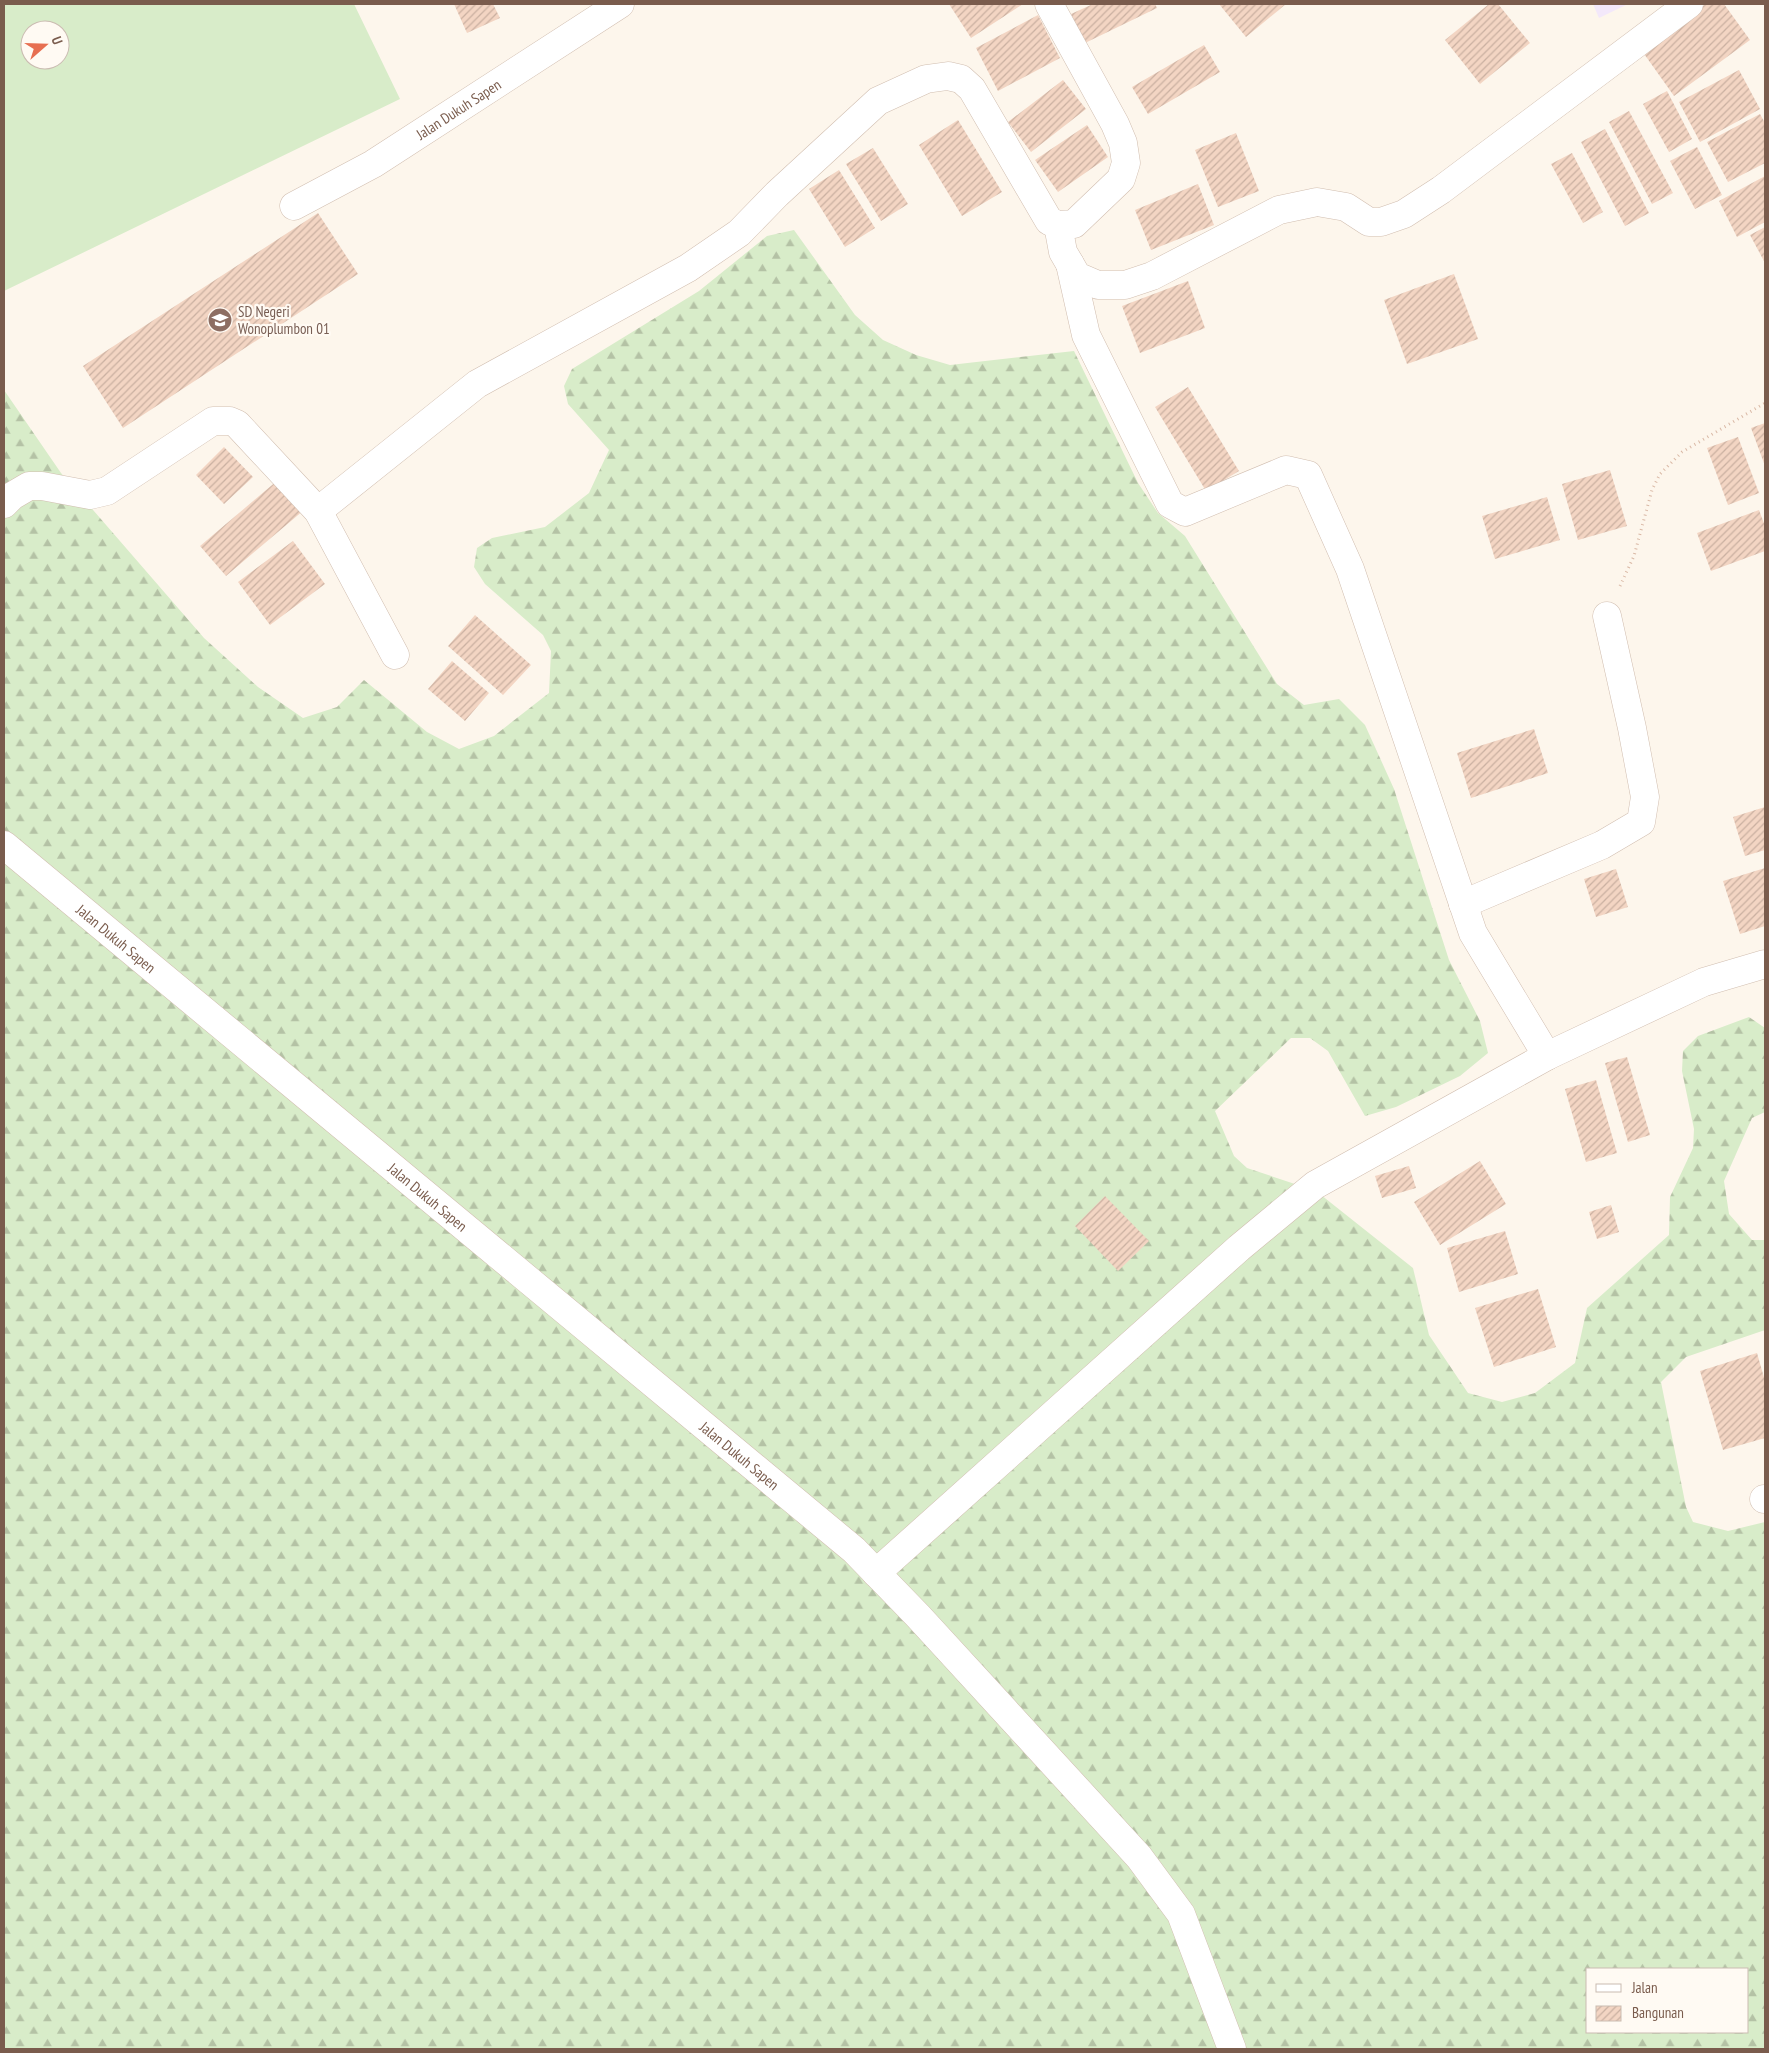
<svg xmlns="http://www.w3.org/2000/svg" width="1769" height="2053" font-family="'PT Sans Narrow',sans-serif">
	<defs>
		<pattern id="forest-firs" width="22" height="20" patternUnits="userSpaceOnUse" patternTransform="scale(1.25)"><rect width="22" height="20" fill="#d8ecc9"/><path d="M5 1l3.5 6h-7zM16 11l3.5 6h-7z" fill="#b4c2a5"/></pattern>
		<pattern id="building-hatch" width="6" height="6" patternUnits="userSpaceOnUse" patternTransform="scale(1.25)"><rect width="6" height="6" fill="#f3d5c3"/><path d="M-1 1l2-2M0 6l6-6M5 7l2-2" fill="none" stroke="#cab0a1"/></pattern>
	</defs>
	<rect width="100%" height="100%" fill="#fdf6ec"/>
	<path fill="#f3e8fa" d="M 1593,4 L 1628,4 L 1599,18 Z"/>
	<path fill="url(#forest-firs)" fill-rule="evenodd" d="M 794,230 L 855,315 L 883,340 L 916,355 L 950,365 L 1074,351 L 1138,483 L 1158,513 L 1185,536 L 1277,684 L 1304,705 L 1339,699 L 1365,725 L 1394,789 L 1449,960 L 1480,1021 L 1488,1053 L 1460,1076 L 1396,1107 L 1365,1116 L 1328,1051 L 1310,1038 L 1291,1038 L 1215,1111 L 1234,1156 L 1247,1168 L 1316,1191 L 1413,1268 L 1429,1335 L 1468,1393 L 1502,1402 L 1535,1393 L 1575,1363 L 1587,1308 L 1669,1235 L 1670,1197 L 1693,1148 L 1694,1129 L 1682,1071 L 1683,1051 L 1698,1036 L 1749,1017 L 1765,1028 L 1765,1112 L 1752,1118 L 1724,1181 L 1729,1214 L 1752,1240 L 1765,1240 L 1765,1330 L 1686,1357 L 1661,1382 L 1686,1507 L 1693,1522 L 1728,1531 L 1765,1522 L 1765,2049 L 4,2049 L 4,390 L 61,473 L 204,638 L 258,687 L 303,718 L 337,707 L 364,680 L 427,732 L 459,749 L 494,736 L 549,693 L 551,651 L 543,635 L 485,584 L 474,567 L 477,548 L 492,538 L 545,527 L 589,493 L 609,450 L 568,404 L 564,386 L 572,369 L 699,291 L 767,236 ZM 1588,1969 L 1748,1969 L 1748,2032 L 1588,2032 Z"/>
	<path fill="#d8ecc9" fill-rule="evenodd" d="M 4,4 L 354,4 L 400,99 L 4,291 ZM 30,30 L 60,30 L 60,60 L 30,60 Z"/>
	<path fill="url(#building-hatch)" d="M 454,4 L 493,4 L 500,18 L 467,33 Z
		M 949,4 L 1023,4 L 971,38 Z
		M 1093,4 L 1155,4 L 1157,8 L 1085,43 L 1071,14 Z
		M 1219,4 L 1286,4 L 1246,37 Z
		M 1489,4 L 1498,4 L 1530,43 L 1480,84 L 1445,40 Z
		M 1706,4 L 1724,4 L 1750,40 L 1674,96 L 1642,51 Z
		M 1038,15 L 1060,58 L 998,91 L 976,48 Z
		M 1204,45 L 1220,72 L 1148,114 L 1132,87 Z
		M 1739,70 L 1760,109 L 1700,142 L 1679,102 Z
		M 1063,80 L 1086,109 L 1031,152 L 1008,122 Z
		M 1667,91 L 1692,139 L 1669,152 L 1643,104 Z
		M 1629,111 L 1673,193 L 1652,204 L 1609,122 Z
		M 1760,114 L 1765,123 L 1765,163 L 1728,182 L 1707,142 Z
		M 958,120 L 1002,192 L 962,216 L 919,145 Z
		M 1087,125 L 1108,157 L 1058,192 L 1035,160 Z
		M 1605,129 L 1649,213 L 1625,226 L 1581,142 Z
		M 1236,133 L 1259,191 L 1218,207 L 1195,150 Z
		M 1697,147 L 1722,195 L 1695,209 L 1670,161 Z
		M 873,148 L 908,204 L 881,221 L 846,164 Z
		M 1572,153 L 1603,212 L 1583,223 L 1551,164 Z
		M 839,170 L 875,228 L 845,247 L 809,189 Z
		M 1765,176 L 1765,222 L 1737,237 L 1719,201 Z
		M 1198,184 L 1214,225 L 1151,250 L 1135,210 Z
		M 318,213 L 358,274 L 123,428 L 83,366 Z
		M 1765,227 L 1765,263 L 1750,235 Z
		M 1454,274 L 1478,339 L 1407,364 L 1384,300 Z
		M 1188,281 L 1205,328 L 1140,353 L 1122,306 Z
		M 1188,387 L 1239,471 L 1206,491 L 1155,407 Z
		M 1765,423 L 1765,466 L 1751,428 Z
		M 1738,437 L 1759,493 L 1728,505 L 1707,448 Z
		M 224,447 L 253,477 L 224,504 L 196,475 Z
		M 1610,470 L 1627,526 L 1578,540 L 1562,484 Z
		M 278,480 L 304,510 L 226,576 L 200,546 Z
		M 1547,497 L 1560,540 L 1495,559 L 1482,516 Z
		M 1759,510 L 1765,526 L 1765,551 L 1711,571 L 1697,533 Z
		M 293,541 L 325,584 L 270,625 L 238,582 Z
		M 475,615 L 531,665 L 503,695 L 448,646 Z
		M 452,661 L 489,693 L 465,721 L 428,689 Z
		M 1534,729 L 1548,773 L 1471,798 L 1457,753 Z
		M 1765,807 L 1765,850 L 1745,856 L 1733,817 Z
		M 1765,868 L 1765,926 L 1740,934 L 1723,881 Z
		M 1616,869 L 1628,907 L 1596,917 L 1584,879 Z
		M 1627,1057 L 1650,1135 L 1628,1142 L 1605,1063 Z
		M 1596,1080 L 1617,1153 L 1586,1162 L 1565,1089 Z
		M 1480,1161 L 1506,1204 L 1440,1245 L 1414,1202 Z
		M 1409,1166 L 1416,1188 L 1382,1198 L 1375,1176 Z
		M 1105,1196 L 1149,1241 L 1118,1271 L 1075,1226 Z
		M 1611,1205 L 1619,1232 L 1597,1239 L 1589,1212 Z
		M 1505,1231 L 1518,1274 L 1459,1292 L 1447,1248 Z
		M 1538,1289 L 1556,1347 L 1494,1367 L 1475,1308 Z
		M 1757,1353 L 1765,1381 L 1765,1438 L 1723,1450 L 1700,1371 Z"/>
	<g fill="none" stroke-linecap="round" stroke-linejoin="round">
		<defs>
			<g id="street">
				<path id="s1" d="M 294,206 L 373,164 L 620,4"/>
				<path d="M 1058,225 L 1063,252 L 1077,276 L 1098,285 L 1125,285 L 1152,276 L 1279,210 L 1317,202 L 1346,207 L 1369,222 L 1381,222 L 1404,214 L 1441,190 L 1689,4"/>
				<path d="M 1070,264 L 1086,335 L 1170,504 L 1185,512 L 1286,470 L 1308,475 L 1350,569 L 1473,933 L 1547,1056"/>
				<path d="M 4,504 L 12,496 L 29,486 L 42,486 L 90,495 L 107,491 L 213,421 L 230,421 L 237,424 L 318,511 L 395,655"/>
				<path d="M 318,511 L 477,384 L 688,268 L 739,233 L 777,194 L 878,101 L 926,79 L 948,76 L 961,79 L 972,89 L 1049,221 L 1058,225 L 1074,224 L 1121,179 L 1126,163 L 1123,143 L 1115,124 L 1049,4"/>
				<path id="s2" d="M 4,845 L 854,1550 L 918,1616 L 1139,1857 L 1181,1914 L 1232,2049"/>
				<path d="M 1463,904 L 1602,845 L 1641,822 L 1645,797 L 1632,728 L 1607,616"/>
				<path d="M 1764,1499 L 1765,1499"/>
				<path d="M 876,1573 L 1239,1248 L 1315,1185 L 1547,1056 L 1704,982 L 1765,964"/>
			</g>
		</defs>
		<use href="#street" stroke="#d1beb0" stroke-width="29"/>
		<path stroke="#d9b8a5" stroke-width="3" stroke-dasharray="1 4" stroke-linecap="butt" d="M 1620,586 L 1634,556 L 1652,490 L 1660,474 L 1682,452 L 1765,403"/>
		<use href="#street" stroke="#fff" stroke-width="28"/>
	</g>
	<defs>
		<symbol id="school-disc" viewBox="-11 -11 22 22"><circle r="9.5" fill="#8d6e63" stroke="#fffaf3"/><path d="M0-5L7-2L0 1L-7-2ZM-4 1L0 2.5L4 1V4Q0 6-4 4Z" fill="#fff"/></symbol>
	</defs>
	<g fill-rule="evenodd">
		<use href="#school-disc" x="206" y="306" width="28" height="28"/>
	</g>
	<g text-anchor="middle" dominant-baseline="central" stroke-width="4.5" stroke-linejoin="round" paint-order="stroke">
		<g font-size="15" fill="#7a5c4d" stroke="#fffaf3">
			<text stroke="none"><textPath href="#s1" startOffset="191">Jalan Dukuh Sapen</textPath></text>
			<text stroke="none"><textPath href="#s2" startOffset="146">Jalan Dukuh Sapen</textPath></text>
			<text stroke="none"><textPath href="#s2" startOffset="551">Jalan Dukuh Sapen</textPath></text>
			<text stroke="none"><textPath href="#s2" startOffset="956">Jalan Dukuh Sapen</textPath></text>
		</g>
		<g font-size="15" fill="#785e54" stroke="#fffaf3" text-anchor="start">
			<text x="238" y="311">SD Negeri<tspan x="238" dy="17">Wonoplumbon 01</tspan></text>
		</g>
	</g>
	<rect width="1769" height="2053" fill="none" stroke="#7a5c4d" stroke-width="10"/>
	<rect x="1586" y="1968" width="162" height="65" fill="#fffaf3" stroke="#cabbb1"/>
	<rect x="1596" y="1984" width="25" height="8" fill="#ffffff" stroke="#cabbb1"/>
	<text x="1632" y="1993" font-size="15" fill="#7a5c4d">Jalan</text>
	<rect x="1596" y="2006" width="25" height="15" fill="url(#building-hatch)" stroke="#cabbb1"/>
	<text x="1632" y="2018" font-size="15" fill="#7a5c4d">Bangunan</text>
	<g transform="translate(45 45) rotate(70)"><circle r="24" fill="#fffaf3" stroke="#cabbb1"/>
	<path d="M0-4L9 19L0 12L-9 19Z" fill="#e76f51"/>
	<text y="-8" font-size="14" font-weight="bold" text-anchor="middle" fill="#7a5c4d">U</text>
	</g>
</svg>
